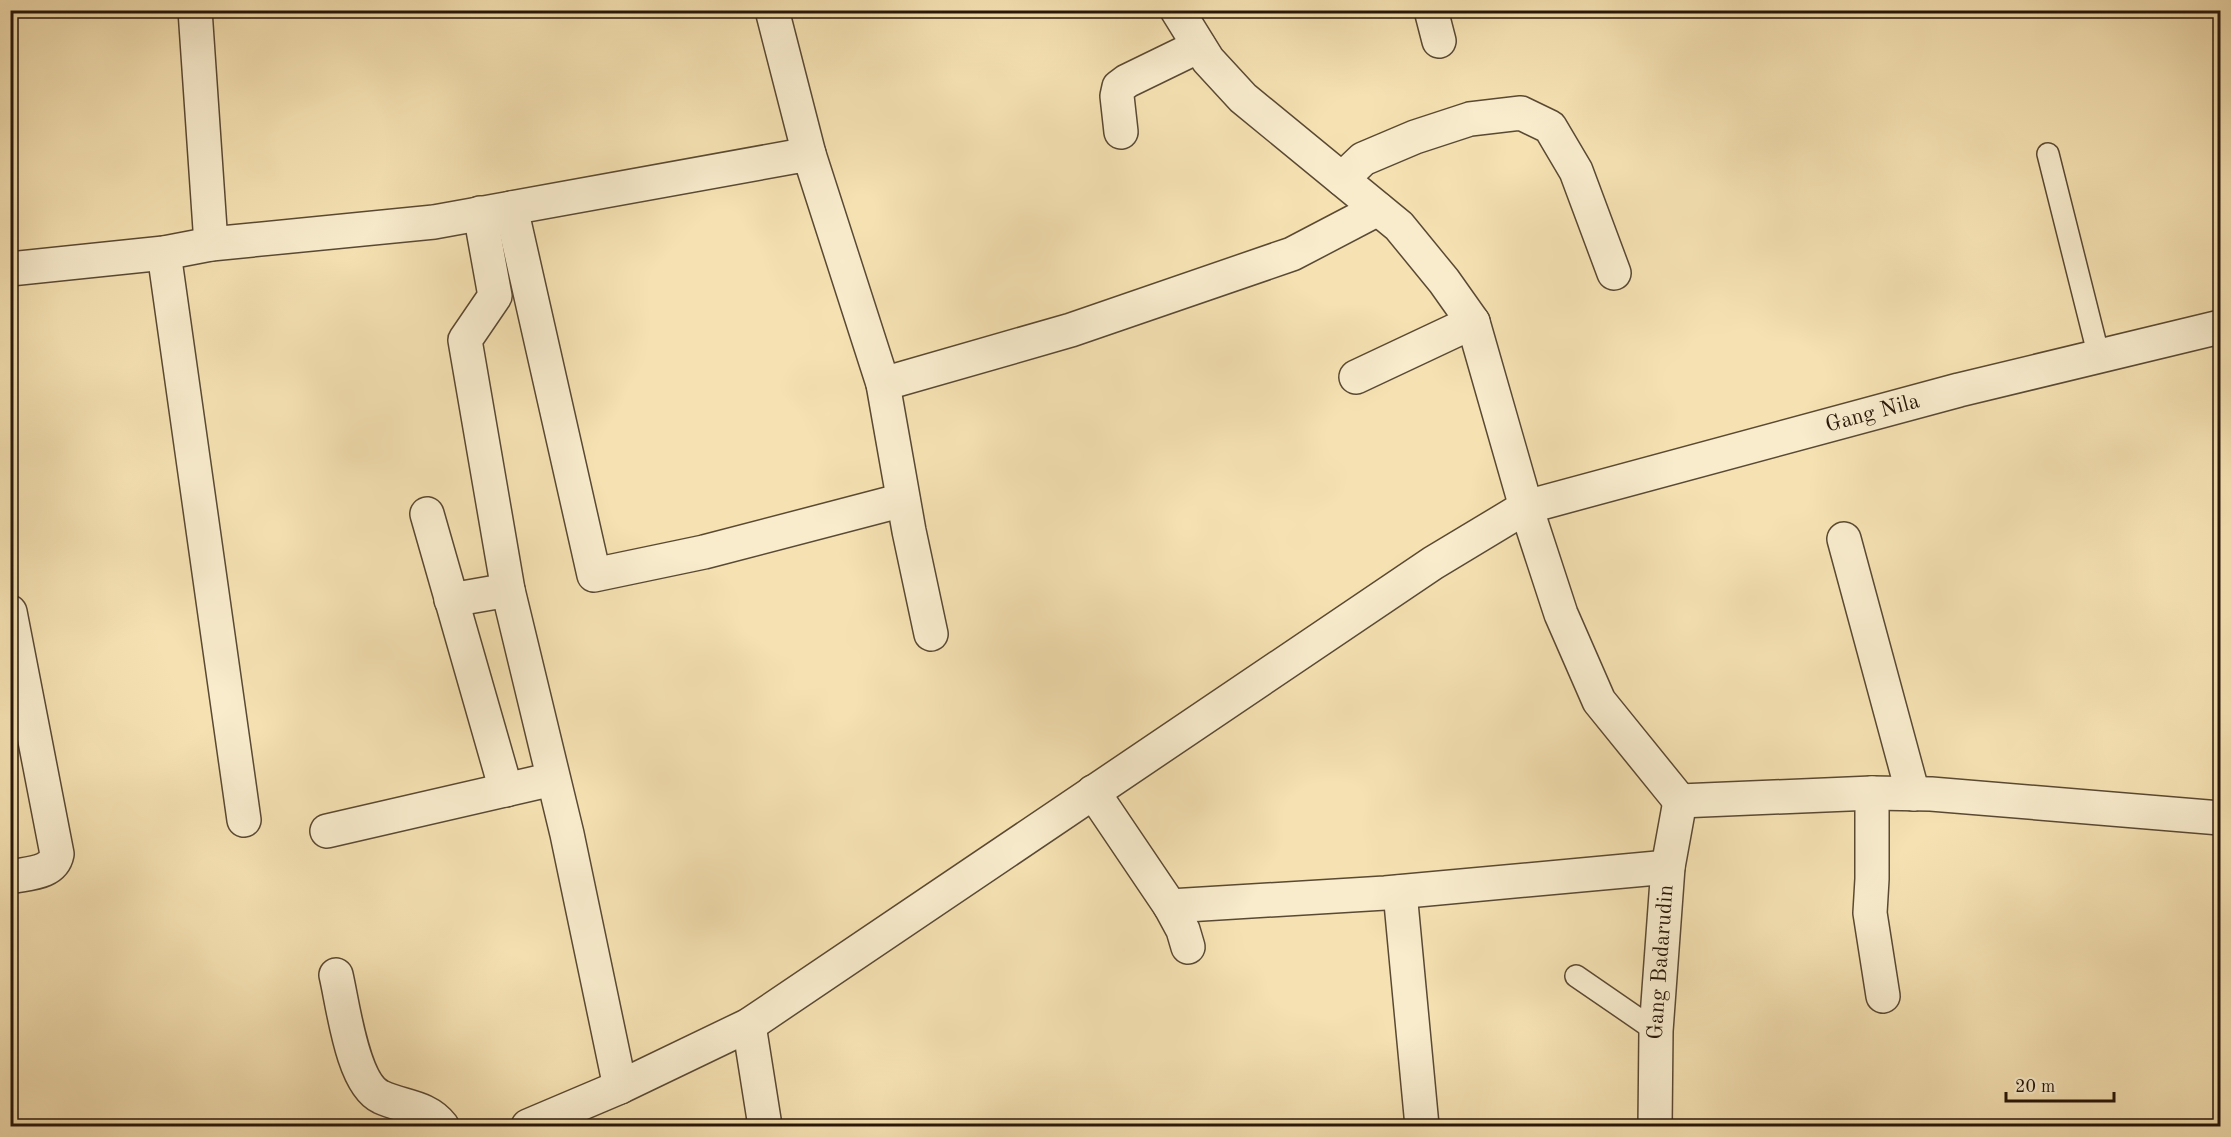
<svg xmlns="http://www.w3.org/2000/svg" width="2231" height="1137" font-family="'Old Standard TT',serif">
	<rect width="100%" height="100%" fill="#f5e1b2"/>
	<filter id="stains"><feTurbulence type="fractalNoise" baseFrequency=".00333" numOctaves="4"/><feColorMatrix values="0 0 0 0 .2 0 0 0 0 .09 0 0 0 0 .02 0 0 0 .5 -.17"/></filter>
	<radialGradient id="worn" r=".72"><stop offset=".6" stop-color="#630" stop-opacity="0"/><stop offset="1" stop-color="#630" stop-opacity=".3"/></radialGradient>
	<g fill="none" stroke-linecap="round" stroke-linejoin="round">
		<defs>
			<path id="service" d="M 2048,154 L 2099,357
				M 1576,976 L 1656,1031"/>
			<g id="minor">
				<path d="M 195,10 L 211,244"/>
				<path d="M 772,10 L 809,154"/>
				<path d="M 1177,10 L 1208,60 L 1243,98 L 1399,226 L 1444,281 L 1473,322 L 1526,507 L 1561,614 L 1599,701 L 1680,801 L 1872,793 L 1931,794 L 2220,818"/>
				<path d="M 1431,10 L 1439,41"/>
				<path d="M 1121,132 L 1117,96 L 1119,87 L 1127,81 L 1199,46"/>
				<path d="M 1342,179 L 1363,159 L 1415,137 L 1470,119 L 1521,113 L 1550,127 L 1576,171 L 1614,273"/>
				<path d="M 511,208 L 594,575 L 704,552 L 903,500"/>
				<path d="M 480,213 L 495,296 L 465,340 L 466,346 L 508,590 L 567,834 L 620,1087"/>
				<path d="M 164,253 L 244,820"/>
				<path d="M 10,269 L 164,253 L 211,244 L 434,222 L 809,154 L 883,384 L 909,531 L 931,634"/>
				<path d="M 1356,377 L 1473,322"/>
				<path d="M 883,384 L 1071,330 L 1292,254 L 1378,209"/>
				<path d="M 427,514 L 506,790"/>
				<path d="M 1844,539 L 1913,794"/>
				<path d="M 451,600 L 508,590"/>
				<path d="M 10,612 L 57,854 C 53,874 28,873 10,877"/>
				<path d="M 1093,792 L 1170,906 L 1183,930 L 1188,947"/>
				<path d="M 1872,793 L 1872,879 L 1870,913 L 1883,996"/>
				<path d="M 327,831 L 553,779"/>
				<path d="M 1400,892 L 1422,1126"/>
				<path d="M 1170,906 L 1385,893 L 1668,867"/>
				<path d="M 336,975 C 343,1004 352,1084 381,1097 C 402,1107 427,1106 442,1126"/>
				<path d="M 749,1025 L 765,1126"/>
				<path id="s1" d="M 528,1126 L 620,1087 L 749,1025 L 1433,563 L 1526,507 L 1959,390 L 2220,327"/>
				<path id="s2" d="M 1655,1126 L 1656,1031 L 1668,867 L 1680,801"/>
			</g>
		</defs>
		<use href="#service" stroke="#5a4933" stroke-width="24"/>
		<use href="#minor" stroke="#5a4933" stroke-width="36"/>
		<use href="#service" stroke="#f8eccd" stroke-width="21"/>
		<use href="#minor" stroke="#f8eccd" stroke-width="33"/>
	</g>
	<g text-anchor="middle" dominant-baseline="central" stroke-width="4.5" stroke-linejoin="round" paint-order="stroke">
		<g font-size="22" fill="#271609" stroke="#f8eccd">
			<text stroke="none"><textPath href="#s1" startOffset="1536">Gang Nila</textPath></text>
			<text stroke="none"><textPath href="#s2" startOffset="164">Gang Badarudin</textPath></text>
		</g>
	</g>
	<rect width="2231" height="1137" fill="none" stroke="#f5e1b2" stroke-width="36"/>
	<rect x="12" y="12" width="2207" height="1113" fill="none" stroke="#271609" stroke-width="3"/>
	<rect x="18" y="18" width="2195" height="1101" fill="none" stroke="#271609" stroke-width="1.5"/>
	<path d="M2006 1092v9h108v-9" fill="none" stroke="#271609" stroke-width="3"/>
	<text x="2015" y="1092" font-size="18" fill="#271609" stroke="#f8eccd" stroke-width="4.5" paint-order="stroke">20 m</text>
	<rect width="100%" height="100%" filter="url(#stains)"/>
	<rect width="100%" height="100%" fill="url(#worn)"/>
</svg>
